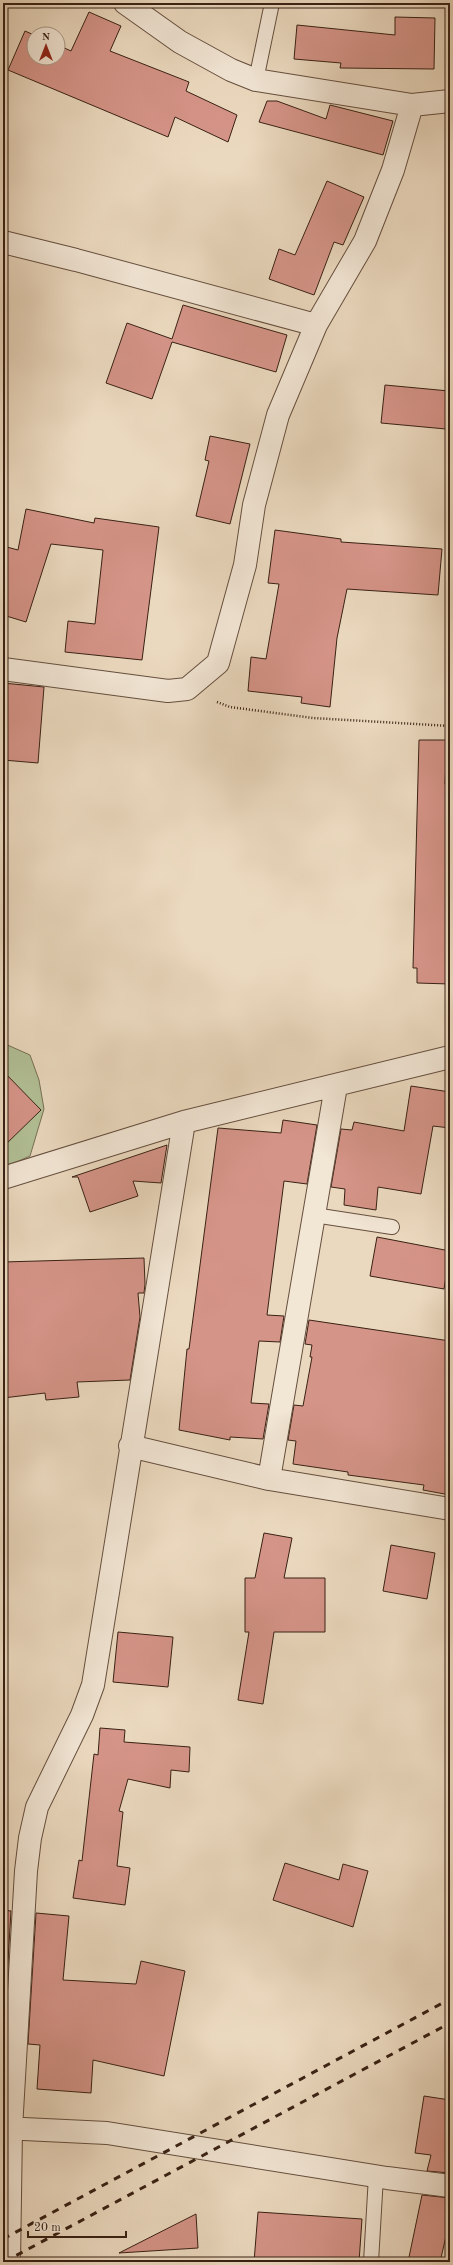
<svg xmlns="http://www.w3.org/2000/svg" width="453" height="2265" font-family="'Old Standard TT',serif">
	<rect width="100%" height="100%" fill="#ebd9bf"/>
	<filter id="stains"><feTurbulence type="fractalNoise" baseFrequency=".005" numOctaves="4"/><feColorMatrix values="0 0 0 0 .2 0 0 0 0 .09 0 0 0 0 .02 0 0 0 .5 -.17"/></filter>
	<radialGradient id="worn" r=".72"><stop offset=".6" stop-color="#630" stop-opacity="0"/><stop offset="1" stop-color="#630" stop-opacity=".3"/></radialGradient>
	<path fill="#b2c096" stroke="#767055" d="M 3,1043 L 30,1055 L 39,1080 L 44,1109 L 30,1156 L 3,1168 Z"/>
	<path fill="#d59488" stroke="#392114" d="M 89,12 L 121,26 L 110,51 L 189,82 L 186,91 L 237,115 L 228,142 L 175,117 L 168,137 L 8,70 L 25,31 L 34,35 L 34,58 L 58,58 L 58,45 L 71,51 Z
		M 395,17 L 435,18 L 434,69 L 340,68 L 341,63 L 294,59 L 297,25 L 395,35 Z
		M 267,101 L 277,101 L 326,119 L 330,105 L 393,121 L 383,155 L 259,122 Z
		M 327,181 L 364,197 L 343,245 L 334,242 L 314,295 L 269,279 L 279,249 L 295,255 Z
		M 183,305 L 287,335 L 276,372 L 172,342 L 152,399 L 106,383 L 127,323 L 172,339 Z
		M 385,385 L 449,391 L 446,429 L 381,423 Z
		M 210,436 L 250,444 L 230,524 L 196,516 L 209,461 L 205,460 Z
		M 26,509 L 94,523 L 95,518 L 159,527 L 142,660 L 65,652 L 68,621 L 95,624 L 103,550 L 51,544 L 26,622 L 3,615 L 3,546 L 18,550 Z
		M 275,530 L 341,539 L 341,542 L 442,549 L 438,595 L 347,589 L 337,638 L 330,707 L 301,703 L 302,697 L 248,691 L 251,657 L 266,659 L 279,584 L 268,583 Z
		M 3,683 L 44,687 L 38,763 L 3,760 Z
		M 419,740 L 447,740 L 445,784 L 450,784 L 450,984 L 417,983 L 417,968 L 413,968 Z
		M 3,1071 L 41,1110 L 3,1147 Z
		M 411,1086 L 450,1092 L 450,1128 L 433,1126 L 421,1194 L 378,1187 L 376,1210 L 344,1205 L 345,1189 L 331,1187 L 341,1129 L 352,1130 L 354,1122 L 404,1131 Z
		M 283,1120 L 317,1125 L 307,1184 L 284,1181 L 267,1315 L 284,1316 L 280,1342 L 259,1341 L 251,1403 L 269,1404 L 263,1439 L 230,1437 L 230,1440 L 179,1430 L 187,1349 L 189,1349 L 218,1128 L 281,1133 Z
		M 167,1145 L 161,1183 L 133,1181 L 138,1196 L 90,1212 L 78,1177 L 72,1177 Z
		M 377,1237 L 450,1251 L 444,1289 L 370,1276 Z
		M 144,1258 L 145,1284 L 144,1293 L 138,1293 L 140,1317 L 130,1380 L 77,1382 L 79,1397 L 46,1400 L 45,1393 L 3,1398 L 3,1262 Z
		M 309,1320 L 450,1341 L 450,1495 L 423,1490 L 424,1485 L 348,1475 L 348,1472 L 293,1464 L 296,1441 L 288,1440 L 294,1405 L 303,1406 L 312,1357 L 310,1357 L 312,1345 L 305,1344 Z
		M 264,1533 L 292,1538 L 284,1578 L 325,1578 L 325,1632 L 274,1632 L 263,1704 L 238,1700 L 249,1632 L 245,1632 L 245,1578 L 255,1578 Z
		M 391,1545 L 435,1553 L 427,1599 L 383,1591 Z
		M 118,1632 L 173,1637 L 168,1687 L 113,1682 Z
		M 100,1728 L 125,1730 L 124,1742 L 190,1747 L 189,1772 L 171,1770 L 170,1788 L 128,1779 L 119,1811 L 123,1812 L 117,1866 L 130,1868 L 125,1905 L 73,1898 L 79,1860 L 82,1861 L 94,1754 L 98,1755 Z
		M 285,1863 L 339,1880 L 343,1864 L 368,1871 L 353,1927 L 273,1900 Z
		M 3,1910 L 11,1911 L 3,2044 Z
		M 36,1913 L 69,1916 L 63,1980 L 136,1984 L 141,1961 L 185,1971 L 164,2076 L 93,2060 L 91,2093 L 37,2089 L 40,2045 L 28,2044 Z
		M 424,2096 L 450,2100 L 450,2173 L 427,2171 L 431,2155 L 415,2153 Z
		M 422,2195 L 450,2198 L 450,2233 L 447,2232 L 440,2262 L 408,2262 Z
		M 258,2212 L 362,2219 L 359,2262 L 254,2262 Z
		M 196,2214 L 198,2248 L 119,2253 Z"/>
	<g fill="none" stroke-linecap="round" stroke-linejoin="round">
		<defs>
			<path id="service" d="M 256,80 L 272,3
				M 314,1215 L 392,1227
				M 371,2262 L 376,2176"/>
			<path id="minor" d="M 125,3 L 180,42 L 231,70 L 256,80 L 412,105 L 450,101
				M 3,242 L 76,260 L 316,325
				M 3,669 L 168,691 L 187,689 L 218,663 L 245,565 L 254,505 L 278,415 L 316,325 L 365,241 L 393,170 L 412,105
				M 3,1178 L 184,1122 L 450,1057
				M 130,1446 L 269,1479 L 450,1509
				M 269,1479 L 336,1086
				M 3,2128 L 107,2133 L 387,2178 L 450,2186
				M 9,2262 L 11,2129 L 26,1871 L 30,1838 L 37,1807 L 82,1715 L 93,1685 L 184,1122"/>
		</defs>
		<use href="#service" stroke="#664f3f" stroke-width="16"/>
		<use href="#minor" stroke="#664f3f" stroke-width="24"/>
		<path stroke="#392114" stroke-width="2.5" stroke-dasharray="1 2" stroke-linecap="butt" d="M 217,702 L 230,707 L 313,718 L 450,726"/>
		<use href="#service" stroke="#f2e6d5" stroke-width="14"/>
		<use href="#minor" stroke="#f2e6d5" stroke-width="22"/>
		<path stroke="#392114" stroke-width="3" stroke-dasharray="7 7" stroke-linecap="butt" d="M 3,2239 L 450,1999
			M 4,2262 L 450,2023"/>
	</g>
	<rect width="453" height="2265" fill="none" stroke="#ebd9bf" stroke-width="16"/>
	<rect x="4" y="4" width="445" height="2257" fill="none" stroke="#392114" stroke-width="2"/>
	<rect x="8" y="8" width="437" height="2249" fill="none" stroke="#392114"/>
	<g transform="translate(46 46)"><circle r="19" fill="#f2e6d5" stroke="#a89788"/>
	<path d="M0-3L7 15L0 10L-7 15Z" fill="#8f2418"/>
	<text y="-6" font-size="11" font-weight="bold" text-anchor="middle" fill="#392114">N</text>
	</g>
	<path d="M28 2231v6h98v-6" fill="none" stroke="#392114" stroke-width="2"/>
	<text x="34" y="2231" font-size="12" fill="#392114" stroke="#f2e6d5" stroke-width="3" paint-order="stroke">20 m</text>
	<rect width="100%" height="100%" filter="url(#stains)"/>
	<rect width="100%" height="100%" fill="url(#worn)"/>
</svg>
